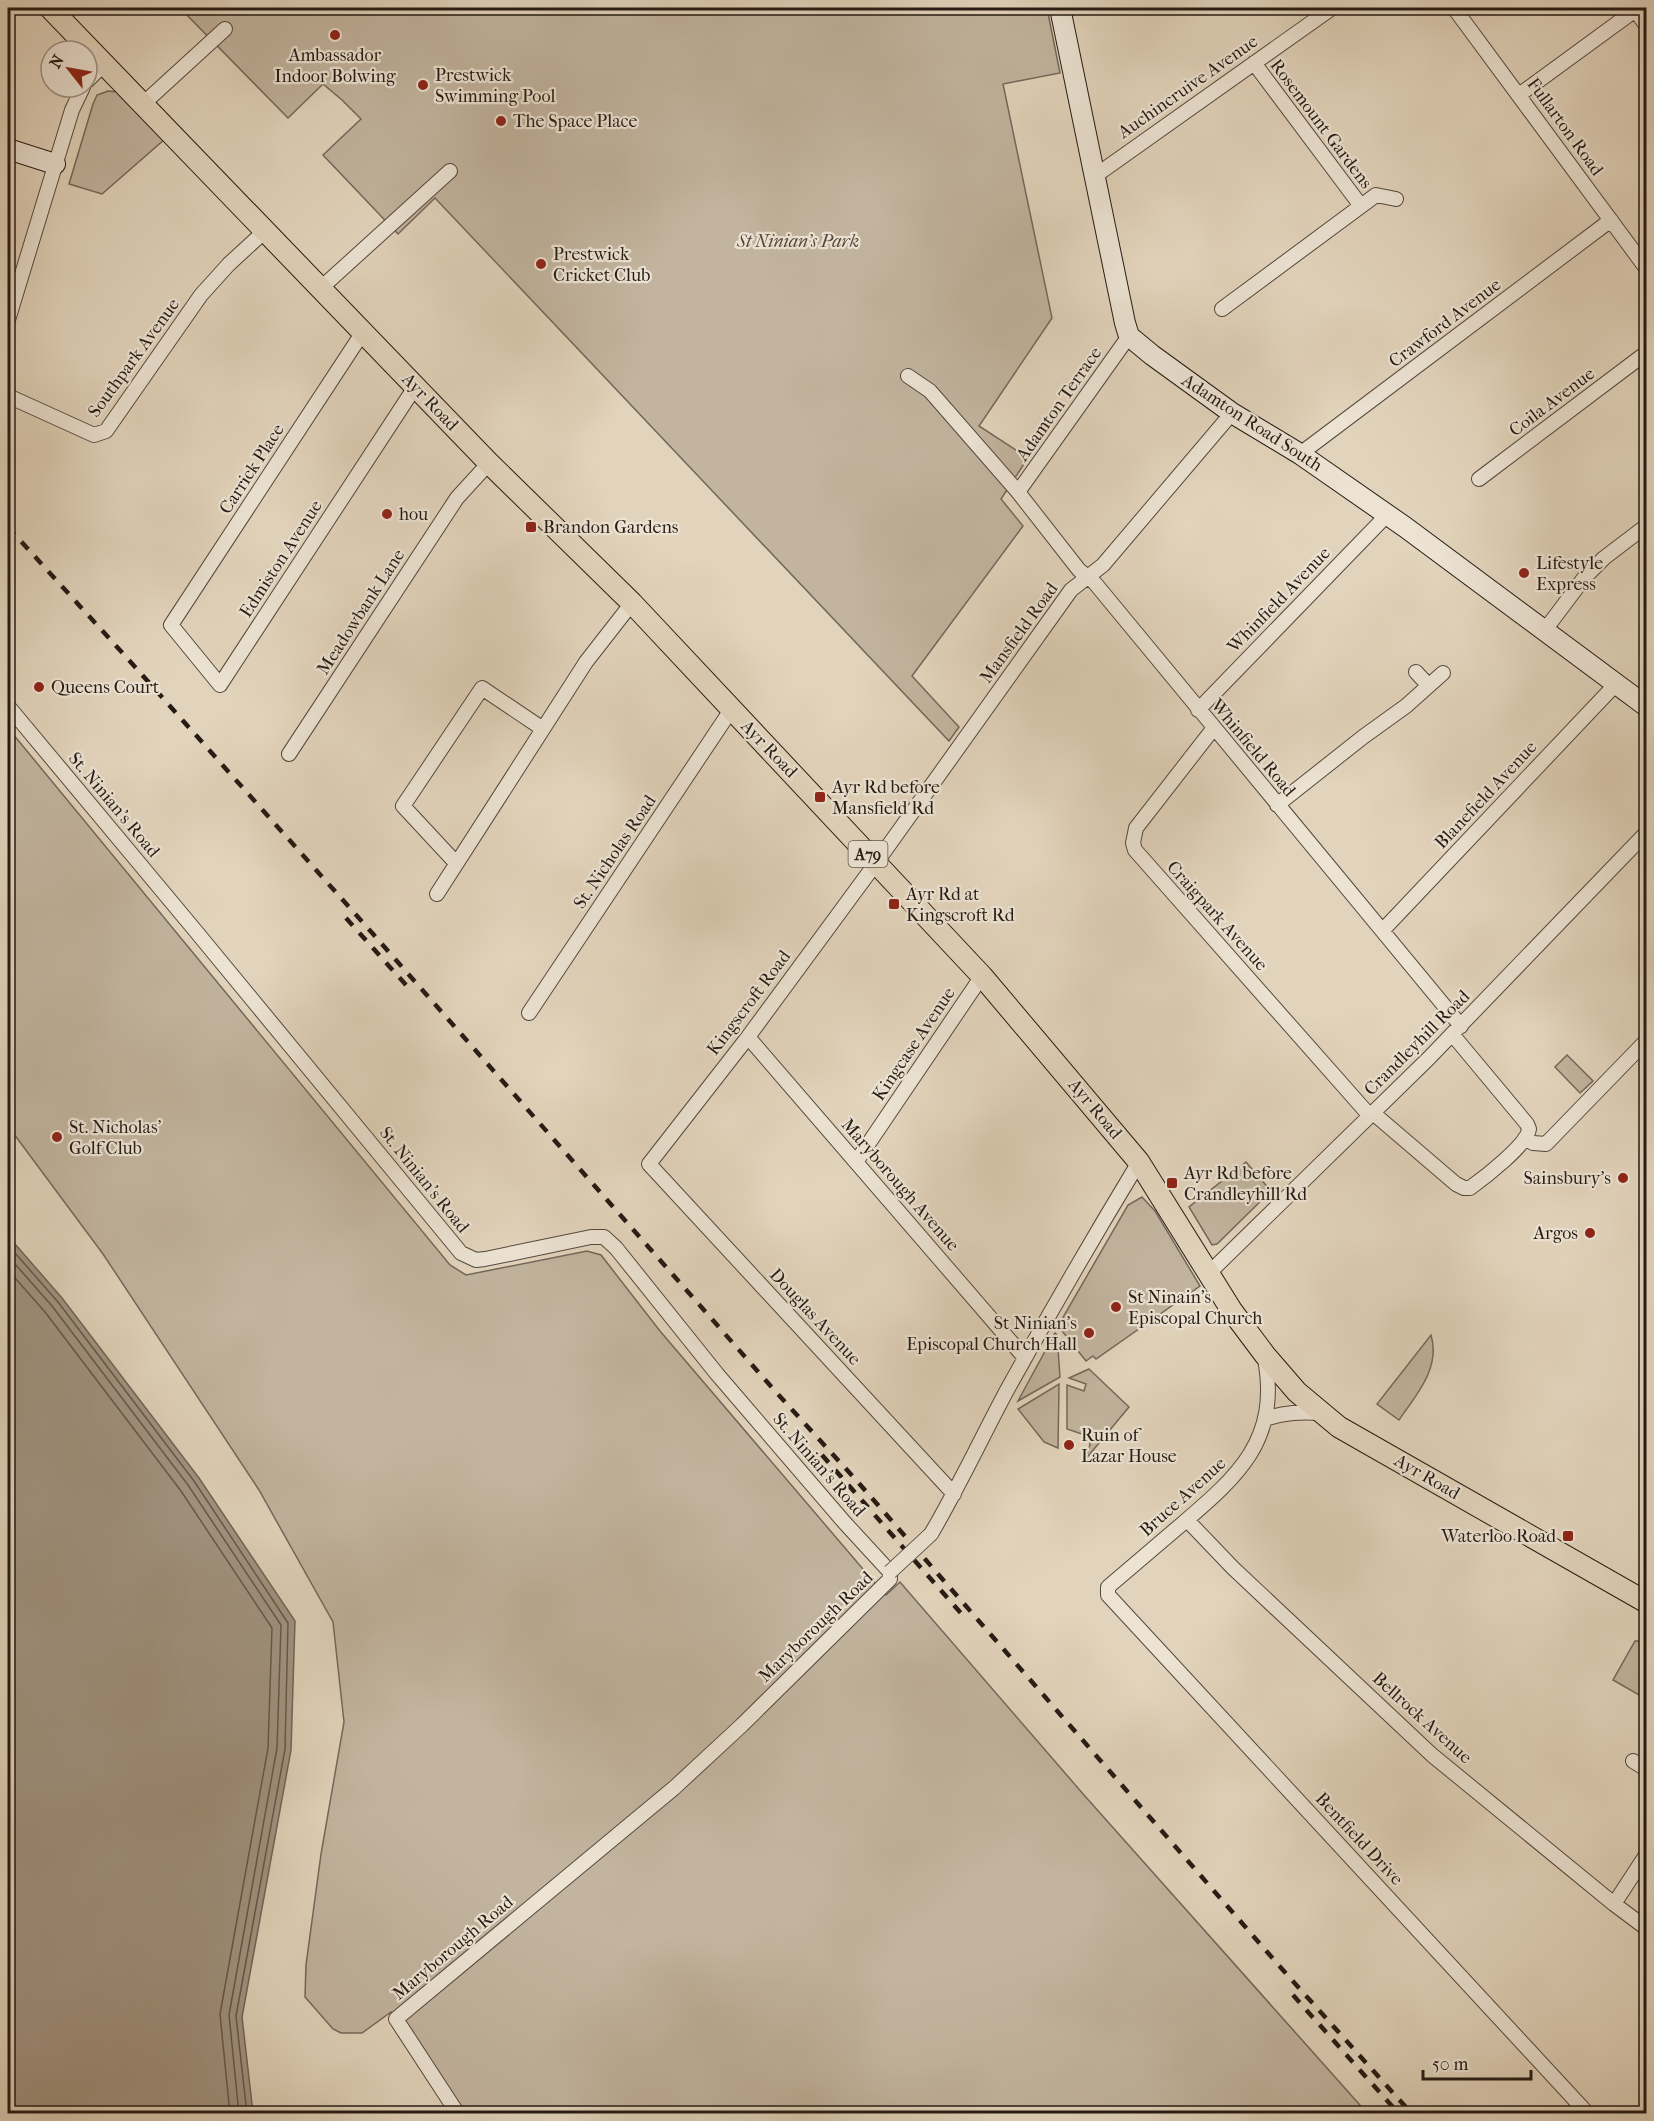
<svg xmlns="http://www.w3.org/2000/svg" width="1654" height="2121" font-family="'IM FELL French Canon',serif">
	<rect width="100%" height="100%" fill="#e2d4bc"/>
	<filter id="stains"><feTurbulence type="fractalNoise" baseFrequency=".00333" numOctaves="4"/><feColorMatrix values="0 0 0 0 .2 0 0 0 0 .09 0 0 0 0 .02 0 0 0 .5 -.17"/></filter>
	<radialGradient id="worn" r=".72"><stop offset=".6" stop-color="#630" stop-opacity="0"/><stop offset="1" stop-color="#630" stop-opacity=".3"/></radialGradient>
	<path fill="#c2b49f" stroke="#74675a" stroke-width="1.5" d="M 180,8 L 1047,8 L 1060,73 L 1003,84 L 1052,318 L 979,426 L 1028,458 L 1001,499 L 1023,526 L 912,676 L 959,727 L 949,741 L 435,198 L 398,234 L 323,155 L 361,119 L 342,100 L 323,84 L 288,118 Z
		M 108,91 L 118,92 L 165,139 L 102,194 L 69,184 L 93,104 L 97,95 Z
		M 8,728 L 450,1265 L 466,1275 L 587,1251 L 601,1255 L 660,1331 L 874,1582 L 886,1595 L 900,1582 L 1084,1795 L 1367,2113 L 463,2113 L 391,2012 L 362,2033 L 341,2033 L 333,2029 L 305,1997 L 306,1965 L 321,1854 L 344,1722 L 333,1622 L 259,1490 L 103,1254 L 8,1126 Z
		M 1567,1055 L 1593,1081 L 1580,1093 L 1555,1067 Z
		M 1246,1162 L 1271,1191 L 1217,1244 L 1212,1245 L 1189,1207 Z
		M 1142,1197 L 1155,1211 L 1200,1286 L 1096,1359 L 1093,1356 L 1086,1361 L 1058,1326 L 1128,1205 Z
		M 1055,1333 L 1057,1335 L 1060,1377 L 1018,1401 Z
		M 1431,1335 C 1441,1368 1416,1395 1399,1420 L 1377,1404 Z
		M 1089,1369 L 1129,1407 L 1084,1461 L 1090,1445 L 1088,1436 L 1067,1429 L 1067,1385 L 1084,1391 L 1086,1384 L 1069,1378 Z
		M 1059,1384 L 1058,1448 L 1044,1442 L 1018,1409 Z
		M 1635,1641 L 1640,1641 L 1646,1645 L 1646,1699 L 1613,1680 Z"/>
	<path fill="#a29583" stroke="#706457" stroke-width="1.5" d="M 8,1236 L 62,1298 L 199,1478 L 295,1621 L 291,1750 L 242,2017 L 253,2113 L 8,2113 Z"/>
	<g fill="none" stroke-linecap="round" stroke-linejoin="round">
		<path stroke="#64584c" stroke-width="1.5" d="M 8,1245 L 58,1302 L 194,1481 L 288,1623 L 285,1749 L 236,2016 L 247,2114
			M 8,1256 L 52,1306 L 188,1485 L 281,1625 L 277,1748 L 229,2015 L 239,2114
			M 8,1270 L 45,1312 L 181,1491 L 272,1628 L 268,1748 L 220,2014 L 230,2114"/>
		<defs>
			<path id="street" d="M 1454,8 L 1646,268
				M 1635,10 L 1646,25
				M 1254,63 L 1361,206
				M 87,81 L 104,64
				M 1519,95 L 1638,8
				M 143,104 L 225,29
				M 1095,176 L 1332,8
				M 321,288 L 450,171
				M 1222,309 L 1376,195 L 1396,199
				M 8,320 L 72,110 L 83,87
				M 363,332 L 171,625 L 220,685 L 415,387
				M 908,376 L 930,391 L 1018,492 L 1079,570 L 1094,582 L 1461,1026
				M 8,396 L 94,435 L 106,431 L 201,295 L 229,264 L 266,230
				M 1300,454 L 1611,220
				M 1479,479 L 1646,353
				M 1018,492 L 1129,336
				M 1545,630 L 1584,578 L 1604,558 L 1646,526
				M 1416,672 L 1428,685
				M 8,706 L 194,929 L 461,1253 L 476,1260 L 485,1259 L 591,1237 L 604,1237 L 616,1248 L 717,1374 L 844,1522 L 890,1572 L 890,1579 L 742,1725 L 674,1788 L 396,2019 L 458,2114
				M 1198,710 L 1387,515
				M 1213,729 L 1136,828 L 1133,843 L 1135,850 L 1370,1116
				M 289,754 L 457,498 L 489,463
				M 1277,805 L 1363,737 L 1406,706 L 1443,673
				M 456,863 L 403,806 L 482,688 L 543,729
				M 437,894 L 586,662 L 632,603
				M 1383,930 L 1616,684
				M 529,1013 L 731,710
				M 748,1037 L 1025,1358
				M 1373,1113 L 1456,1184 L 1464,1188 L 1470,1188 C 1484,1178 1528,1144 1529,1129 L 1527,1124 L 1452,1034
				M 1525,1138 L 1533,1143 L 1546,1144 L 1646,1041
				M 856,1162 L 982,976
				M 1209,1273 L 1429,1058 L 1646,833
				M 1265,1359 C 1280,1440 1238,1476 1182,1524 C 1157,1545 1133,1566 1108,1587 L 1108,1595 L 1588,2114
				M 1265,1419 C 1284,1412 1302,1412 1322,1413
				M 954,1494 L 649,1164 L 748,1037 L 876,863 L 1071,590 L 1103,565 L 1232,413
				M 1187,1520 L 1233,1568 L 1432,1755 L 1614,1904 L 1646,1928
				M 931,1534 C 958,1488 981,1439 1006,1392 C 1049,1314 1093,1238 1139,1162
				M 1633,1761 L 1646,1769
				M 1614,1904 L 1646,1855"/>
			<path id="secondary" d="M 1060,8 L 1125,323 L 1129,336 L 1152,355 L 1232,413 L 1300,454 L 1405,527 L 1646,706
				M 8,149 L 55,164"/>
			<path id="primary" d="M 50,8 L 489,463 L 632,603 L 982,976 L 1139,1162 L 1232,1311 L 1265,1355 L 1297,1392 L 1339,1427 L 1646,1602"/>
		</defs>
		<use href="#street" stroke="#54483e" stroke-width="16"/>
		<use href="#secondary" stroke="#251a14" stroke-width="22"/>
		<use href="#primary" stroke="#251a14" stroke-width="23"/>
		<use href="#street" stroke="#ece3d3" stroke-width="14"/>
		<use href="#secondary" stroke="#ece3d3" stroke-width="20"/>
		<use href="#primary" stroke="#e2d4bc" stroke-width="21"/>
		<path stroke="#251a14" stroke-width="4.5" stroke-dasharray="10 10" stroke-linecap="butt" d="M 8,527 L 128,659 L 374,935 L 776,1392 L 857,1481 L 1282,1969 L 1412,2114
			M 346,918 L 406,985
			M 822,1455 L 966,1619
			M 1293,1995 L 1399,2114"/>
		<defs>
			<path id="street-bridge" d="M 890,1572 L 931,1534"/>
		</defs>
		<use href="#street-bridge" stroke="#54483e" stroke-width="16" stroke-linecap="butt"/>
		<use href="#street-bridge" stroke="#ece3d3" stroke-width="14"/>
	</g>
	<g fill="#8f2418" stroke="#ece3d3" stroke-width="2">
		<circle cx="335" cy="35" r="6"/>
		<circle cx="423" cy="85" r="6"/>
		<circle cx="501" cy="121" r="6"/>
		<circle cx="541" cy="264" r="6"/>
		<circle cx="387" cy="514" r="6"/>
		<rect x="525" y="521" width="12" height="12" rx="3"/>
		<circle cx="1524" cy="573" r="6"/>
		<circle cx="39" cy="687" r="6"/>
		<rect x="814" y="791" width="12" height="12" rx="3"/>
		<rect x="888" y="898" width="12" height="12" rx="3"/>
		<circle cx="57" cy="1137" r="6"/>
		<circle cx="1623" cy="1178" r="6"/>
		<rect x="1166" y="1177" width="12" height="12" rx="3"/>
		<circle cx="1590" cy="1233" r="6"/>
		<circle cx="1116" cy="1307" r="6"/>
		<circle cx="1089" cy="1333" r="6"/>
		<circle cx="1069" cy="1445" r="6"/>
		<rect x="1562" y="1530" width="12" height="12" rx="3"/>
	</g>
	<g text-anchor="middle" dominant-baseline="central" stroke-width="4.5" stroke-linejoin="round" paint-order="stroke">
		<rect fill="#ece3d3" stroke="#61564d" stroke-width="1.5" x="848.5" y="841" width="39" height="26" rx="4.5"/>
		<g font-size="16" font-weight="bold" fill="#251a14">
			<text x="868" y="854">A79</text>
		</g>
		<g font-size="18" fill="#251a14" stroke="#ece3d3" text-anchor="start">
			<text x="335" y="55" text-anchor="middle">Ambassador<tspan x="335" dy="21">Indoor Bolwing</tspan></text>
			<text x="435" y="75">Prestwick<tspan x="435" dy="21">Swimming Pool</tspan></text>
			<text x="513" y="121">The Space Place</text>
			<text x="553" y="254">Prestwick<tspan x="553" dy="21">Cricket Club</tspan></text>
			<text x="399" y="514">hou</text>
			<text x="543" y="527">Brandon Gardens</text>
			<text x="1536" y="563">Lifestyle<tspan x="1536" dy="21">Express</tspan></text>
			<text x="51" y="687">Queens Court</text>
			<text x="832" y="787">Ayr Rd before<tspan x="832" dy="21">Mansfield Rd</tspan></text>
			<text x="906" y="894">Ayr Rd at<tspan x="906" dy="21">Kingscroft Rd</tspan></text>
			<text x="69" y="1127">St. Nicholas'<tspan x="69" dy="21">Golf Club</tspan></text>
			<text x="1184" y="1173">Ayr Rd before<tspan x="1184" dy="21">Crandleyhill Rd</tspan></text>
			<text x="1611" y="1178" text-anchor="end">Sainsbury's</text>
			<text x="1578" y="1233" text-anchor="end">Argos</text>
			<text x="1128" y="1297">St Ninain's<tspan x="1128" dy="21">Episcopal Church</tspan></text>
			<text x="1077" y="1323" text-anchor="end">St Ninian's<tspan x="1077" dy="21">Episcopal Church Hall</tspan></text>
			<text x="1081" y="1435">Ruin of<tspan x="1081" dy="21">Lazar House</tspan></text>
			<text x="1556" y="1536" text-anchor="end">Waterloo Road</text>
		</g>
		<g font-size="18" fill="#251a14" stroke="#ece3d3">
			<text transform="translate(1188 87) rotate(-35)">Auchincruive Avenue</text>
			<text transform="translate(1321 124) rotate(53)">Rosemount Gardens</text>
			<text transform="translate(1565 127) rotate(54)">Fullarton Road</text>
			<text transform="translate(1445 323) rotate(-37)">Crawford Avenue</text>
			<text transform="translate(134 358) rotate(-54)">Southpark Avenue</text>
			<text transform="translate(430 402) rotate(46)">Ayr Road</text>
			<text transform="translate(1552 402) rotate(-37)">Coila Avenue</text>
			<text transform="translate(1059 404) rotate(-55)">Adamton Terrace</text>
			<text transform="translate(1252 423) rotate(33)">Adamton Road South</text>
			<text transform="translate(252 469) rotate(-57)">Carrick Place</text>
			<text transform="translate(281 559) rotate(-57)">Edmiston Avenue</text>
			<text transform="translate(1279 600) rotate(-46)">Whinfield Avenue</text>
			<text transform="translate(361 612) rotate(-57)">Meadowbank Lane</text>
			<text transform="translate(1019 633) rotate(-54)">Mansfield Road</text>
			<text transform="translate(1253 748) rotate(50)">Whinfield Road</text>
			<text transform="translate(769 749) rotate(46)">Ayr Road</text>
			<text transform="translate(1486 795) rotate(-47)">Blanefield Avenue</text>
			<text transform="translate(114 805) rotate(50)">St. Ninian's Road</text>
			<text transform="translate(615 852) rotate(-56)">St. Nicholas Road</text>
			<text transform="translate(1217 916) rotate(48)">Craigpark Avenue</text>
			<text transform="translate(749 1003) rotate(-53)">Kingscroft Road</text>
			<text transform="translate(1417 1043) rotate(-45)">Crandleyhill Road</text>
			<text transform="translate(914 1044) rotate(-56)">Kingcase Avenue</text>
			<text transform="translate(1095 1109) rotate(50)">Ayr Road</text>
			<text transform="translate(424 1180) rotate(51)">St. Ninian's Road</text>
			<text transform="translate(900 1185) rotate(49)">Maryborough Avenue</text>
			<text transform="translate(815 1317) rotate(47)">Douglas Avenue</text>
			<text transform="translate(819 1465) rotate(49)">St. Ninian's Road</text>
			<text transform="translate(1427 1477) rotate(30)">Ayr Road</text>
			<text transform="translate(1183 1497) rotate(-42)">Bruce Avenue</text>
			<text transform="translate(816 1627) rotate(-44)">Maryborough Road</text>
			<text transform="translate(1422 1718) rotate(42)">Bellrock Avenue</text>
			<text transform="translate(1359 1839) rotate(47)">Bentfield Drive</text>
			<text transform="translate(453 1948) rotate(-40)">Maryborough Road</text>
		</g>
		<g font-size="18" font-style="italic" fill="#54483e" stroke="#ece3d3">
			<text x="798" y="241">St Ninian's Park</text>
		</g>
	</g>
	<rect width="1654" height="2121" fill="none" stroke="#e2d4bc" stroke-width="30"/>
	<rect x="9" y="9" width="1636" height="2103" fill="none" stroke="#251a14" stroke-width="3"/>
	<rect x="15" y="15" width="1624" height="2091" fill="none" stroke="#251a14" stroke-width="1.5"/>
	<g transform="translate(69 69) rotate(301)"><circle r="28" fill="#ece3d3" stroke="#9c9387" stroke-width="1.5"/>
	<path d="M0-4.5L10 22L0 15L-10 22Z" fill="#8f2418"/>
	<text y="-9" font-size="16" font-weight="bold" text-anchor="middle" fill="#251a14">N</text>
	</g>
	<path d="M1423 2070v9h108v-9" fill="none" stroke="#251a14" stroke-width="3"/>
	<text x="1432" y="2070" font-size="18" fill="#251a14" stroke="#ece3d3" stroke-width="4.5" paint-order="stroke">50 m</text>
	<rect width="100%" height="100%" filter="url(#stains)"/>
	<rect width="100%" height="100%" fill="url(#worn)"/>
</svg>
